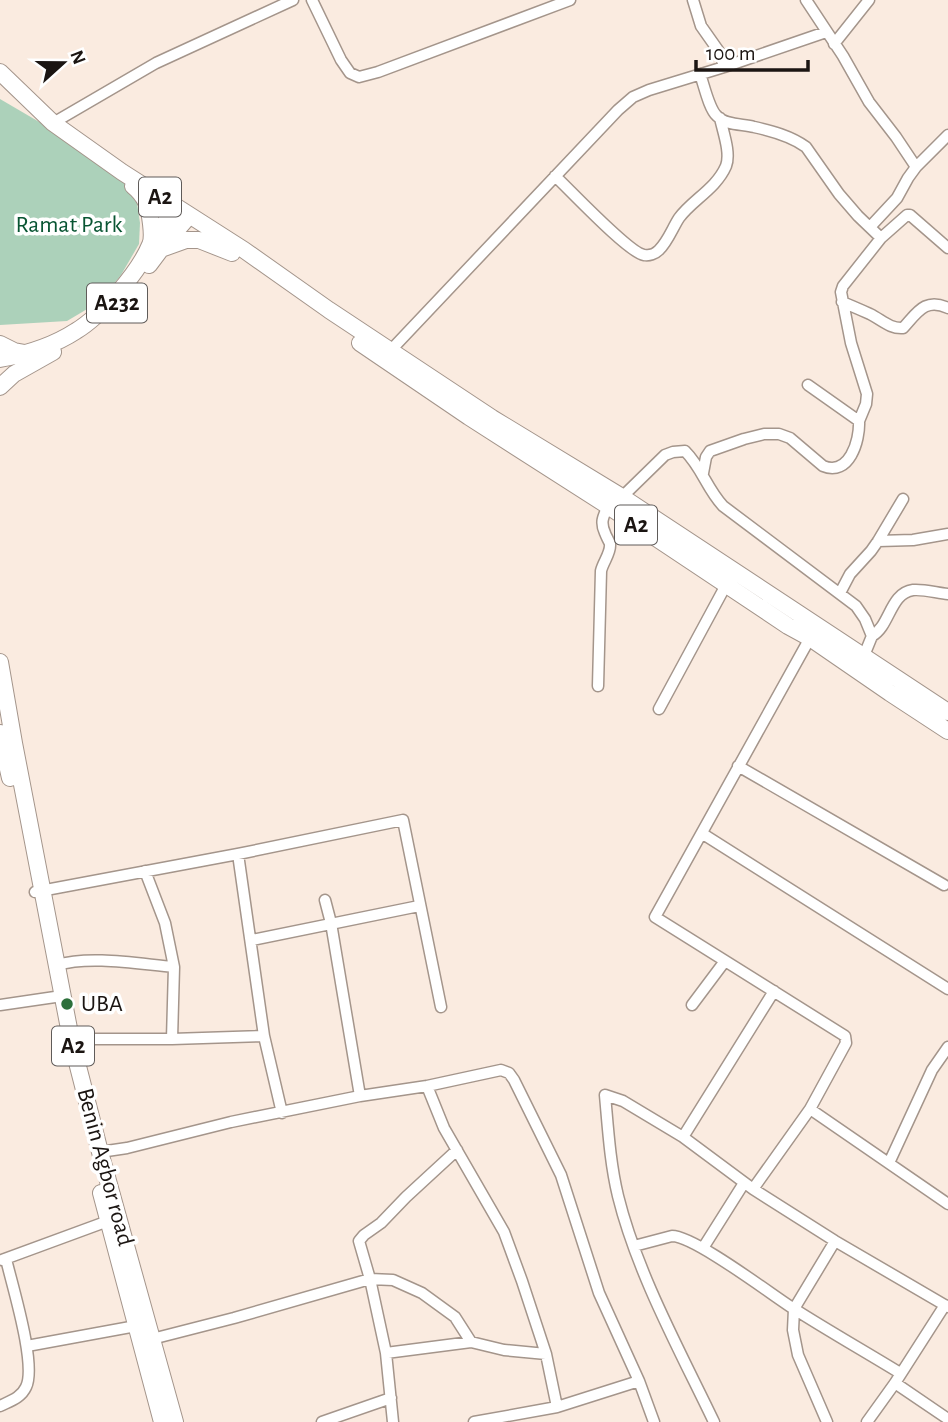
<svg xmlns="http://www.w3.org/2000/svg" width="948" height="1422" font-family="'Alegreya Sans',sans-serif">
	<rect width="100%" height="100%" fill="#faebe0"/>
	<path fill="#acd1ba" d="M 0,99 L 41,123 L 108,167 L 123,180 L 137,203 L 140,223 L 139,244 L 121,275 L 99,302 L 67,321 L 0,325 Z"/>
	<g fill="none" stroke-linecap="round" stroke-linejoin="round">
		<defs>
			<path id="minor" d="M 312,0 L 341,60 L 350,73 L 359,77 L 378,72 L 570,0
				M 693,0 L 701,26 L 720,53 L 724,67
				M 806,0 L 843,56 L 869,102 L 896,137 L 916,167
				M 834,44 L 869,0
				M 700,74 C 704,85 709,109 717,116 C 725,125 742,124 754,127 C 772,131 791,136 806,147 L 839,194 L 858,216 L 881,238
				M 53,123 L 156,63 L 293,0
				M 555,176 C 570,190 629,253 644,255 C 649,256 655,254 659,250 C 668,241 672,229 679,218 C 692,200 716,189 726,166 C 731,153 723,132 720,118
				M 870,227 L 897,198 L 908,178 L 916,167 L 948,135
				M 842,302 C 852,306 861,310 870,314 C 882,320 890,329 903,328 C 917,313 925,297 948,308
				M 391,350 L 618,110 L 633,97 L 649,90 L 724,67 L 826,32
				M 859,421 L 866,404 L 867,394 L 851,343 L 841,292 L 843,286 L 881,238 L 907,215 L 910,215 L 948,248
				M 703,473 L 706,457 L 710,451 L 744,439 L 764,434 L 779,434 L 790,438 L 823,466 C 849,477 860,441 859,421 L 808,385
				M 622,497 L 665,455 L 673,452 L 685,451 C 702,468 707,489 723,506 L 856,606 L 865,619 L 872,636 L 863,658
				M 878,541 L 913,540 L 948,534
				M 840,593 L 850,574 L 871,551 L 878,541 L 903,499
				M 872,636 C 890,626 890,593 913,590 C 924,589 937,593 948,594
				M 598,686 L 601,571 C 603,562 611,553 610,544 C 610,543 605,534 605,533 C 600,522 603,517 608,506
				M 659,709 L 726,585
				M 738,766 L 944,885
				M 703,834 L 948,989
				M 238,854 L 264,1036 L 282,1113
				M 145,871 L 165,923 L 174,967 L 172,1039
				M 35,892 L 238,854 L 403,820 L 441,1007
				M 325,900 L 331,923 L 360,1096
				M 252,940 L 419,906
				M 57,965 C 90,955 139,964 174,967
				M 0,1005 L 55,997
				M 692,1005 L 725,961
				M 71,1039 L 172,1039 L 264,1036
				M 427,1086 L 444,1128 L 504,1232 L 522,1281 L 546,1354 L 557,1407
				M 810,1109 L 948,1204
				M 683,1137 L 774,991
				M 100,1152 L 127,1148 L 231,1122 L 360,1096 L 427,1086 L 501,1070 L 509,1073 L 514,1080 L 561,1175 L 599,1293 L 639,1381 L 654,1422
				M 889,1163 L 932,1070 L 948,1047
				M 753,1189 L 810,1109 L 846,1043 L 845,1036 L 655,917 L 810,638
				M 634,1246 L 672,1236 C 694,1236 768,1292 791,1307 C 827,1330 864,1351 900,1373
				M 703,1248 L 744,1183
				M 2,1260 L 108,1221
				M 152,1339 L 234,1318 L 370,1279 L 393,1280 L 422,1293 L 455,1317 L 471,1342
				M 27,1346 L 136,1326
				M 386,1353 L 471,1342 L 504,1350 L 546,1354
				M 895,1383 L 948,1419
				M 0,1406 C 10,1401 21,1398 26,1387 C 37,1365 12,1285 6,1259
				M 322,1422 L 391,1398
				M 393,1422 L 386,1353 L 370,1279 L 359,1241 L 364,1235 L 381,1223 L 406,1197 L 457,1150
				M 474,1422 L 557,1407 L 639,1381
				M 714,1422 C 680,1351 637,1273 618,1196 C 610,1163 608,1128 605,1095 L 623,1101 L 683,1137 L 753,1189 L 835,1241 L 948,1307
				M 827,1422 L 798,1355 L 793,1330 L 794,1309 L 835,1241
				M 867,1422 L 895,1383 L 945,1305"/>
			<path id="highway" d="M 0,72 L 53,123 L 122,172 L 244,250 L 329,310 L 492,418 L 622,497 L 948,712
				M 152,243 L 175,207
				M 162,247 L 189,216
				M 149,265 L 161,249 L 186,240 L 199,240 L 232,253
				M 360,343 L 469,417 L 608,506 L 788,626 L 810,638 L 890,693 L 948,731
				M 0,344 L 14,351 L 25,353
				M 0,359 C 27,354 53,346 76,331 C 101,316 139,272 150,245 C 154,237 150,211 146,202 C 143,196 138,190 133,186
				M 0,387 L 14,374 L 53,352
				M 0,662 L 14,743 L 71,1039 L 100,1152 L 175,1422
				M 0,733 L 10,778
				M 101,1193 L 162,1422"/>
		</defs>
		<use href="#minor" stroke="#a4958b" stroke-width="13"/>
		<use href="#highway" stroke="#a4958b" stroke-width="18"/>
		<use href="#minor" stroke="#fff" stroke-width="10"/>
		<use href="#highway" stroke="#fff" stroke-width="16"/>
	</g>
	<circle fill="#2d703b" stroke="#fff" stroke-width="2.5" cx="67" cy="1004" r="7"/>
	<g text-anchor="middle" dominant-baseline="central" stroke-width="7" stroke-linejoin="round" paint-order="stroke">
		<g fill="#fff" stroke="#5f5b59" stroke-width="2">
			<rect x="139" y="177.5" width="42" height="39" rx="5"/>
			<rect x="87" y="283.5" width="60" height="39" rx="5"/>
			<rect x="615" y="505.5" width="42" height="39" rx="5"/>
			<rect x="52" y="1026.5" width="42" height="39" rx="5"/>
		</g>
		<g font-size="23" font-weight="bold" fill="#1b1512">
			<text x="160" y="197">A2</text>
			<text x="117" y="303">A232</text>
			<text x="636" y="525">A2</text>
			<text x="73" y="1046">A2</text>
		</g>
		<g font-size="24" fill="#095533" stroke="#fff">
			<text x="69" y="225">Ramat Park</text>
		</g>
		<g font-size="24" fill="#1b1512" stroke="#fff" text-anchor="start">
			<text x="81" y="1004">UBA</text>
		</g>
		<g font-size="24" fill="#1b1512" stroke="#fff">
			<text transform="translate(105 1167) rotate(75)">Benin Agbor road</text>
		</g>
	</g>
	<g transform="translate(63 63) rotate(69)" stroke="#ffffff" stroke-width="5" paint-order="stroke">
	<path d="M0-5L12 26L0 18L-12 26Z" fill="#1b1512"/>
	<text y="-10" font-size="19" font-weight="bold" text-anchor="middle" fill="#1b1512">N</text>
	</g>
	<path d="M696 60v10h112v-10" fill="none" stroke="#1b1512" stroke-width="3.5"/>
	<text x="706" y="60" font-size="21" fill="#1b1512" stroke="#ffffff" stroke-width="5" paint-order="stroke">100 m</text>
</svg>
